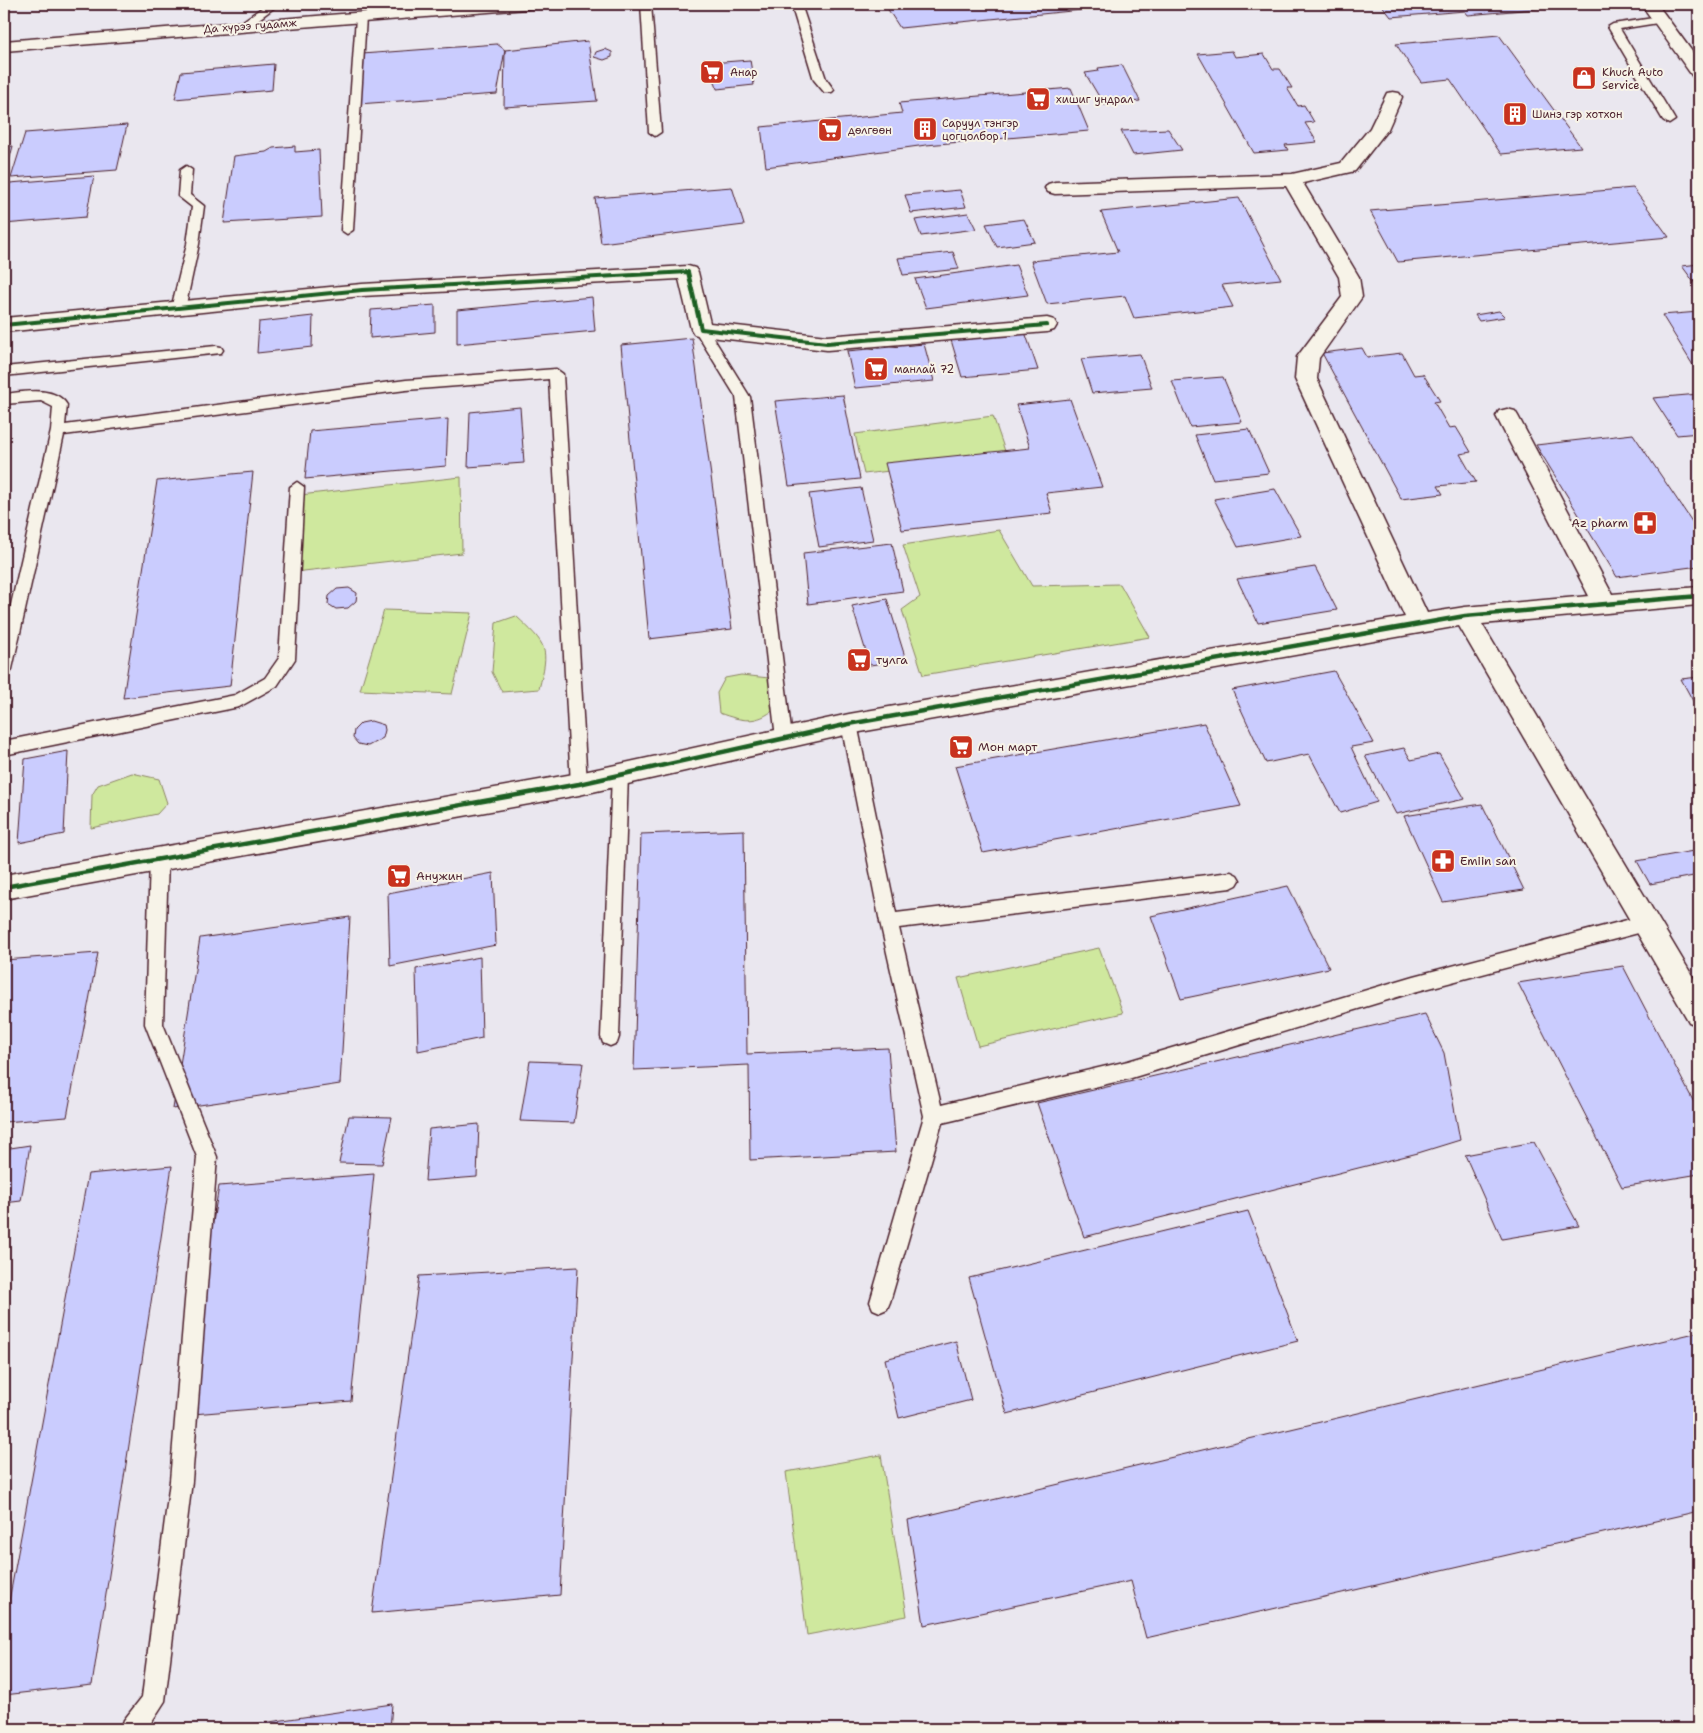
<svg xmlns="http://www.w3.org/2000/svg" width="1703" height="1733" font-family="'Shantell Sans',sans-serif">
	<rect width="100%" height="100%" fill="#eae7ef"/>
	<filter id="ink" filterUnits="userSpaceOnUse"><feTurbulence type="fractalNoise" baseFrequency=".02" numOctaves="2"/><feDisplacementMap in="SourceGraphic" scale="10" xChannelSelector="R" yChannelSelector="G"/><feConvolveMatrix kernelMatrix="1 2 1 2 8 2 1 2 1" color-interpolation-filters="sRGB"/></filter>
	<g filter="url(#ink)">
		<path fill="#cfe89e" stroke="#8c8464" d="M 993,416 L 1007,457 L 864,474 L 855,434 Z
			M 461,477 L 462,553 L 295,572 L 300,495 Z
			M 999,530 L 1032,586 L 1120,584 L 1150,637 L 923,675 L 902,610 L 920,597 L 903,545 Z
			M 384,610 L 472,613 L 452,694 L 360,690 Z
			M 516,616 C 547,645 550,647 539,689 L 502,692 L 492,672 L 496,623 Z
			M 741,675 L 769,678 L 776,708 C 756,725 742,721 719,713 L 717,693 L 725,678 Z
			M 132,773 L 159,779 L 167,803 L 157,814 L 91,828 L 92,795 L 98,785 Z
			M 1099,948 L 1123,1013 L 978,1046 L 958,978 Z
			M 881,1455 L 907,1616 L 807,1635 L 786,1472 Z"/>
		<path fill="#caccfe" stroke="#4a1f2b" d="M 913,4 L 1142,4 L 900,28 L 887,8 Z
			M 1381,4 L 1588,4 L 1468,15 L 1465,11 L 1391,17 Z
			M 1499,35 L 1581,147 L 1501,154 L 1450,79 L 1421,82 L 1396,44 Z
			M 588,41 L 597,101 L 504,107 L 505,50 Z
			M 497,44 L 505,50 L 497,94 L 358,104 L 362,54 Z
			M 605,49 L 612,52 L 612,57 L 604,60 L 594,57 L 596,52 Z
			M 1232,51 L 1235,57 L 1264,54 L 1273,69 L 1280,69 L 1292,88 L 1287,88 L 1298,106 L 1304,105 L 1314,122 L 1305,123 L 1317,142 L 1285,145 L 1288,150 L 1254,153 L 1198,54 Z
			M 750,60 L 754,85 L 717,89 L 710,63 Z
			M 274,64 L 272,90 L 175,99 L 181,72 Z
			M 1122,65 L 1140,101 L 1104,105 L 1085,73 L 1099,71 L 1098,68 Z
			M 1071,88 L 1089,131 L 926,145 L 766,167 L 761,127 L 902,113 L 899,103 Z
			M 127,125 L 117,170 L 11,178 L 25,133 Z
			M 1168,129 L 1182,150 L 1133,155 L 1121,131 Z
			M 13,146 L 4,180 L 4,147 Z
			M 295,146 L 295,152 L 319,150 L 322,217 L 224,223 L 234,156 L 266,152 L 273,148 Z
			M 94,176 L 86,217 L 4,224 L 4,203 L 10,183 Z
			M 732,187 L 744,225 L 601,243 L 595,198 Z
			M 1633,188 L 1669,237 L 1398,262 L 1370,211 Z
			M 960,190 L 966,207 L 911,213 L 905,195 Z
			M 1239,198 L 1281,279 L 1222,285 L 1233,307 L 1134,318 L 1125,296 L 1047,304 L 1031,261 L 1118,252 L 1101,212 Z
			M 968,213 L 976,229 L 921,236 L 915,220 Z
			M 1024,219 L 1035,242 L 997,247 L 986,224 Z
			M 953,252 L 959,269 L 903,275 L 898,258 Z
			M 1699,264 L 1699,289 L 1682,266 Z
			M 1016,265 L 1028,295 L 926,308 L 915,279 Z
			M 592,297 L 595,331 L 457,344 L 457,310 Z
			M 435,305 L 435,332 L 370,338 L 371,310 Z
			M 1499,311 L 1505,317 L 1479,321 L 1475,315 Z
			M 1699,312 L 1699,375 L 1662,315 Z
			M 313,316 L 312,347 L 257,353 L 259,322 Z
			M 1025,332 L 1038,370 L 962,377 L 951,340 Z
			M 692,338 L 732,629 L 649,639 L 621,345 Z
			M 924,344 L 934,381 L 855,388 L 847,351 Z
			M 1362,348 L 1367,357 L 1402,353 L 1414,375 L 1423,374 L 1440,401 L 1434,402 L 1449,428 L 1456,427 L 1471,452 L 1460,454 L 1476,482 L 1438,486 L 1443,494 L 1401,499 L 1322,353 Z
			M 1140,354 L 1152,388 L 1092,393 L 1081,359 Z
			M 1223,377 L 1242,422 L 1190,427 L 1172,381 Z
			M 1699,394 L 1699,433 L 1677,435 L 1653,398 Z
			M 843,395 L 860,479 L 789,486 L 775,401 Z
			M 1070,399 L 1102,487 L 1046,493 L 1052,513 L 902,530 L 885,463 L 1030,448 L 1016,405 Z
			M 520,407 L 524,463 L 468,467 L 470,412 Z
			M 448,419 L 446,466 L 305,479 L 310,431 Z
			M 1249,429 L 1269,473 L 1213,479 L 1195,435 Z
			M 1633,434 L 1699,532 L 1699,566 L 1617,577 L 1536,445 Z
			M 253,472 L 230,686 L 123,698 L 157,481 Z
			M 861,488 L 873,540 L 819,547 L 809,494 Z
			M 1275,489 L 1301,536 L 1238,547 L 1214,499 Z
			M 892,543 L 903,591 L 808,604 L 803,553 Z
			M 1315,567 L 1337,610 L 1258,623 L 1237,579 Z
			M 349,588 L 357,593 L 356,601 L 348,608 L 336,609 L 328,604 L 329,596 L 337,589 Z
			M 887,599 L 906,660 L 870,665 L 852,606 Z
			M 1334,671 L 1374,743 L 1351,747 L 1377,802 L 1340,813 L 1309,754 L 1266,763 L 1232,690 Z
			M 1699,677 L 1699,712 L 1681,679 Z
			M 371,721 L 384,725 L 385,730 L 383,738 L 368,746 L 358,744 L 353,738 L 354,730 L 361,723 Z
			M 1204,723 L 1241,806 L 983,853 L 955,766 Z
			M 1404,748 L 1411,760 L 1439,754 L 1465,799 L 1396,814 L 1365,756 Z
			M 68,751 L 64,834 L 19,843 L 25,759 Z
			M 1482,804 L 1524,890 L 1443,902 L 1404,816 Z
			M 744,830 L 747,1054 L 888,1048 L 896,1152 L 750,1160 L 749,1065 L 634,1070 L 641,834 Z
			M 1699,850 L 1699,875 L 1650,884 L 1637,861 Z
			M 493,873 L 496,945 L 390,966 L 388,893 Z
			M 1288,886 L 1329,968 L 1181,999 L 1151,916 Z
			M 350,917 L 340,1084 L 173,1109 L 200,938 Z
			M 98,953 L 67,1117 L 4,1122 L 4,960 Z
			M 480,957 L 482,1038 L 418,1051 L 416,969 Z
			M 1623,966 L 1699,1112 L 1699,1174 L 1622,1187 L 1518,983 Z
			M 1425,1014 L 1444,1053 L 1460,1140 L 1418,1153 L 1084,1237 L 1037,1103 Z
			M 530,1061 L 583,1063 L 574,1123 L 520,1121 Z
			M 349,1116 L 392,1117 L 382,1164 L 339,1163 Z
			M 479,1124 L 477,1177 L 425,1181 L 429,1129 Z
			M 1534,1142 L 1579,1226 L 1502,1239 L 1465,1155 Z
			M 30,1145 L 21,1201 L 4,1203 L 4,1149 Z
			M 172,1166 L 92,1685 L 4,1695 L 4,1628 L 88,1174 Z
			M 374,1174 L 351,1401 L 181,1415 L 219,1186 Z
			M 1248,1211 L 1298,1341 L 1007,1414 L 969,1278 Z
			M 578,1267 L 560,1595 L 372,1613 L 419,1276 Z
			M 1699,1332 L 1699,1511 L 1146,1638 L 1131,1581 L 924,1625 L 908,1520 Z
			M 956,1341 L 971,1400 L 899,1418 L 885,1359 Z
			M 392,1704 L 390,1729 L 241,1729 L 242,1726 Z"/>
		<g fill="none" stroke-linecap="round" stroke-linejoin="round">
			<defs>
				<path id="service" d="M 267,4 L 279,4 L 247,28 L 239,28 L 239,24 Z
					M 641,4 L 651,4 L 661,132 L 655,136 L 649,132 Z
					M 791,4 L 801,4 L 826,79 L 834,90 L 832,92 L 824,92 L 814,80 Z
					M 361,14 L 366,17 L 353,230 L 347,234 L 341,230 L 356,17 Z
					M 1660,17 L 1665,20 L 1664,22 L 1620,29 L 1675,120 L 1669,124 L 1663,120 L 1608,27 L 1613,24 Z
					M 186,166 L 192,170 L 190,195 L 204,206 L 199,244 L 185,309 L 178,313 L 171,309 L 187,244 L 192,207 L 178,196 L 180,170 Z
					M 701,325 L 706,326 L 750,397 L 792,738 L 790,743 L 784,745 L 778,743 L 776,738 L 736,397 L 694,329 Z
					M 216,346 L 221,347 L 223,350 L 221,353 L 4,376 L 4,367 Z
					M 556,369 L 563,374 L 587,784 L 585,789 L 579,791 L 573,789 L 571,784 L 549,379 L 406,390 L 64,435 L 12,669 L 10,673 L 4,675 L 4,635 L 51,431 L 53,407 L 41,401 L 4,404 L 4,394 C 23,392 55,385 67,405 L 65,425 L 406,380 Z
					M 297,482 L 304,487 L 295,659 L 277,686 L 239,707 L 4,755 L 4,741 L 235,695 L 265,678 L 279,658 L 290,487 Z
					M 849,717 L 855,719 L 857,724 L 896,913 L 1231,872 L 1237,875 L 1240,880 L 1237,885 L 1231,888 L 899,928 L 941,1105 L 1128,1061 L 1414,976 L 1646,915 L 1652,917 L 1655,923 L 1652,929 L 1646,931 L 1414,992 L 1128,1079 L 942,1123 L 890,1302 L 887,1309 L 880,1312 L 873,1309 L 870,1302 L 924,1116 L 880,922 L 841,724 L 843,719 Z
					M 620,768 L 626,770 L 628,775 L 619,1037 L 617,1043 L 610,1046 L 603,1043 L 601,1037 L 612,775 L 614,770 Z
					M 159,852 L 165,854 L 168,859 L 163,1024 L 217,1157 L 192,1481 L 165,1701 L 147,1729 L 121,1729 L 124,1720 L 142,1697 L 170,1481 L 197,1157 L 145,1024 L 150,859 L 153,854 Z"/>
				<path id="minor" d="M 1641,4 L 1657,4 L 1699,61 L 1699,78 L 1693,77 Z
					M 1393,92 L 1399,93 L 1402,97 L 1388,129 L 1355,171 L 1303,183 L 1359,277 L 1362,297 L 1319,358 L 1317,379 L 1427,613 L 1465,607 L 1589,596 L 1496,416 L 1499,411 L 1507,409 L 1515,411 L 1518,416 L 1612,594 L 1699,587 L 1699,605 L 1482,624 L 1699,987 L 1699,1026 L 1689,1022 L 1459,626 L 849,734 L 579,795 L 4,899 L 4,875 L 579,773 L 849,714 L 1405,617 L 1295,379 L 1297,357 L 1342,297 L 1339,277 L 1286,186 L 1055,194 L 1048,192 L 1045,188 L 1048,184 L 1055,182 L 1292,174 L 1341,163 L 1370,128 L 1387,93 Z
					M 688,266 L 695,268 L 698,272 L 710,323 L 827,336 L 1047,318 L 1054,320 L 1057,325 L 1054,330 L 1047,332 L 827,350 L 701,336 L 694,334 L 691,329 L 679,279 L 362,296 L 4,332 L 4,318 L 362,284 Z"/>
				<path id="secondary" d="M 466,4 L 534,4 L 532,8 L 526,9 L 4,51 L 4,41 Z"/>
			</defs>
			<use href="#service" stroke="#4a1f2b" stroke-width="3"/>
			<use href="#minor" stroke="#4a1f2b" stroke-width="3"/>
			<use href="#secondary" stroke="#4a1f2b" stroke-width="3"/>
			<use href="#service" fill="#f7f3e8" fill-rule="evenodd"/>
			<use href="#minor" fill="#f7f3e8" fill-rule="evenodd"/>
			<use href="#secondary" fill="#f7f3e8" fill-rule="evenodd"/>
			<defs>
				<path id="cycleway-far1" d="M 4,325 L 362,290 L 688,272 L 701,329 L 827,343 L 1047,325"/>
				<path id="cycleway" d="M 4,887 L 579,784 L 849,724 L 1465,616 L 1699,596"/>
			</defs>
			<use href="#cycleway-far1" stroke="#f7f3e8" stroke-width="6"/>
			<use href="#cycleway" stroke="#f7f3e8" stroke-width="8"/>
			<use href="#cycleway-far1" stroke="#1b5e20" stroke-width="4"/>
			<use href="#cycleway" stroke="#1b5e20" stroke-width="4.5"/>
		</g>
	</g>
	<defs>
		<symbol id="supermarket-square" viewBox="-11 -11 22 22"><rect x="-9" y="-9" width="18" height="18" rx="4" fill="#c8321e" stroke="#f7f3e8"/><path d="M-6-5.5h2.5l.6 2H6L4.5 2H-2.5L-4.4-4H-6ZM-1.5 3.2a1.3 1.3 0 1 0 .1 0ZM3 3.2a1.3 1.3 0 1 0 .1 0Z" fill="#fff"/></symbol>
		<symbol id="shop-square" viewBox="-11 -11 22 22"><rect x="-9" y="-9" width="18" height="18" rx="4" fill="#c8321e" stroke="#f7f3e8"/><path d="M-5-2.5h2.3a2.7 3.5 0 0 1 5.4 0H5L5.5 6h-11ZM-1.5-2.5h3a1.5 2.3 0 0 0-3 0Z" fill="#fff"/></symbol>
		<symbol id="building-square" viewBox="-11 -11 22 22"><rect x="-9" y="-9" width="18" height="18" rx="4" fill="#c8321e" stroke="#f7f3e8"/><path d="M-4-6H4V6H1V3H-1V6H-4ZM-2.5-4.3h1.7v1.8h-1.7ZM.8-4.3h1.7v1.8H.8ZM-2.5-1h1.7V.8h-1.7ZM.8-1h1.7V.8H.8Z" fill="#fff"/></symbol>
		<symbol id="pharmacy-square" viewBox="-11 -11 22 22"><rect x="-9" y="-9" width="18" height="18" rx="4" fill="#c8321e" stroke="#f7f3e8"/><path d="M-2-6h4v4h4v4h-4v4h-4v-4h-4v-4h4Z" fill="#fff"/></symbol>
	</defs>
	<g fill-rule="evenodd">
		<use href="#supermarket-square" x="698" y="58" width="28" height="28"/>
		<use href="#shop-square" x="1570" y="64" width="28" height="28"/>
		<use href="#supermarket-square" x="1024" y="85" width="28" height="28"/>
		<use href="#building-square" x="1501" y="100" width="28" height="28"/>
		<use href="#building-square" x="911" y="115" width="28" height="28"/>
		<use href="#supermarket-square" x="816" y="116" width="28" height="28"/>
		<use href="#supermarket-square" x="862" y="355" width="28" height="28"/>
		<use href="#pharmacy-square" x="1631" y="509" width="28" height="28"/>
		<use href="#supermarket-square" x="845" y="646" width="28" height="28"/>
		<use href="#supermarket-square" x="947" y="733" width="28" height="28"/>
		<use href="#pharmacy-square" x="1429" y="847" width="28" height="28"/>
		<use href="#supermarket-square" x="385" y="862" width="28" height="28"/>
	</g>
	<g text-anchor="middle" dominant-baseline="central" stroke-width="4" stroke-linejoin="round" paint-order="stroke">
		<g font-size="11" fill="#4a1f2b" stroke="#f7f3e8">
			<text transform="translate(250 26) rotate(-4)">Да хүрээ гудамж</text>
		</g>
		<g font-size="11" fill="#4a1f2b" stroke="#f7f3e8" text-anchor="start">
			<text x="730" y="72">Анар</text>
			<text x="1602" y="72">Khuch Auto<tspan x="1602" dy="13">Service</tspan></text>
			<text x="1056" y="99">хишиг ундрал</text>
			<text x="1532" y="114">Шинэ гэр хотхон</text>
			<text x="942" y="123">Саруул тэнгэр<tspan x="942" dy="13">цогцолбор 1</tspan></text>
			<text x="848" y="130">дөлгөөн</text>
			<text x="894" y="369">манлай 72</text>
		</g>
		<g font-size="12" fill="#4a1f2b" stroke="#f7f3e8" text-anchor="start">
			<text x="1628" y="523" text-anchor="end">Az pharm</text>
			<text x="876" y="660">тулга</text>
			<text x="978" y="747">Мон март</text>
			<text x="1460" y="861">Emiin san</text>
			<text x="416" y="876">Анужин</text>
		</g>
	</g>
	<rect width="1703" height="1733" fill="none" stroke="#f7f3e8" stroke-width="20"/>
	<rect x="10" y="10" width="1683" height="1713" fill="none" stroke="#4a1f2b" stroke-width="2" filter="url(#ink)"/>
</svg>
